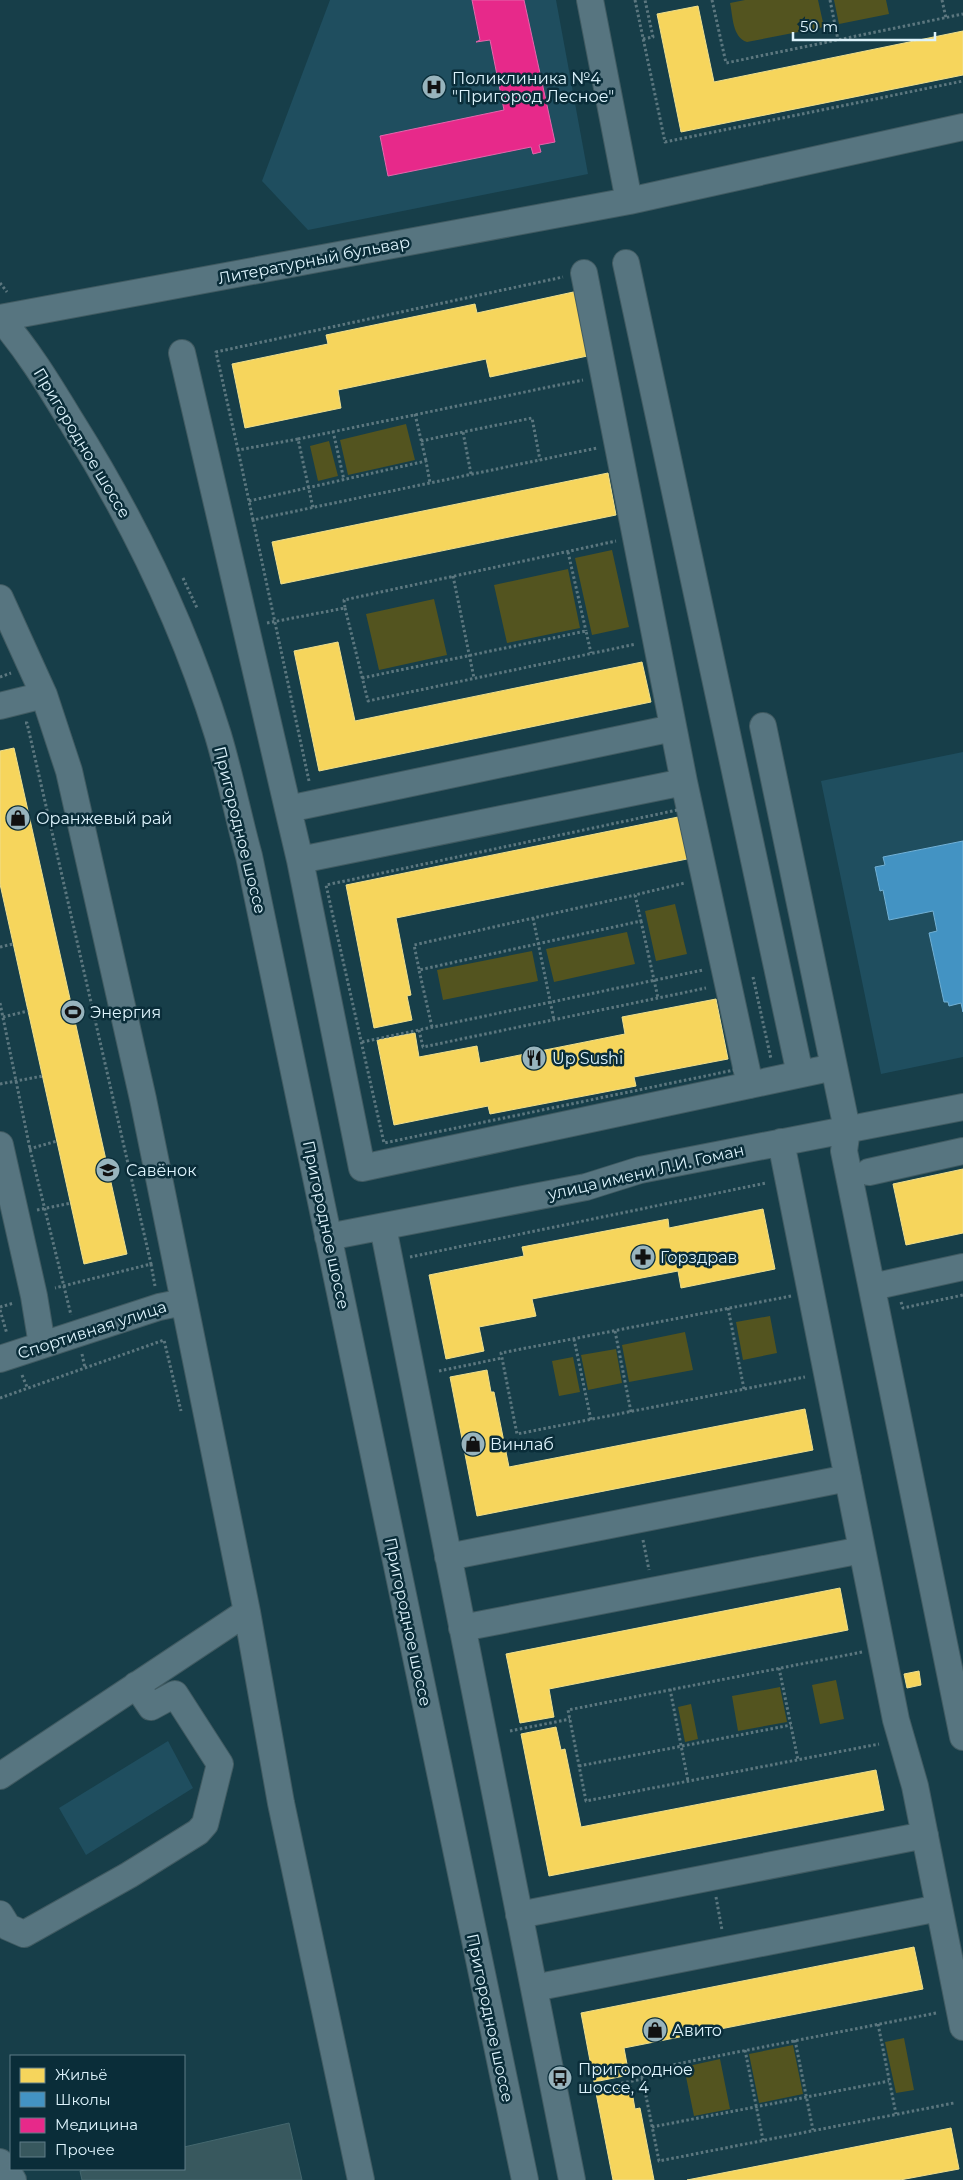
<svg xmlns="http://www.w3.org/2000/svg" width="963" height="2180" font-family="Montserrat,sans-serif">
	<rect width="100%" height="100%" fill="#173e49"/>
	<path fill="#1f4e5f" d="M 330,0 L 556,0 L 588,174 L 308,230 L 262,181 Z
		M 963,752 L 963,1057 L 881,1074 L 821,781 Z
		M 168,1741 L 193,1788 L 86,1855 L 59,1808 Z"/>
	<path fill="#53541f" d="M 745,0 L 818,0 L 824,27 L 747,42 C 732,37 733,16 730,3 Z
		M 834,0 L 886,0 L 889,14 L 839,24 Z
		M 406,424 L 415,460 L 348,475 L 340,440 Z
		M 329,441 L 338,476 L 318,481 L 310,446 Z
		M 612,550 L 629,627 L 592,635 L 575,558 Z
		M 568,569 L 580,628 L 507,643 L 494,585 Z
		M 434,599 L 447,655 L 379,670 L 366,614 Z
		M 675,904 L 687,954 L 656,961 L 645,911 Z
		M 627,932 L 635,964 L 554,982 L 546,949 Z
		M 532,951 L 538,981 L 443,1000 L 437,970 Z
		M 770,1316 L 777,1353 L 743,1360 L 736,1322 Z
		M 685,1332 L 693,1370 L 629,1382 L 622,1345 Z
		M 616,1349 L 622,1383 L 588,1390 L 581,1355 Z
		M 573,1357 L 580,1392 L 559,1396 L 552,1361 Z
		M 836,1680 L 844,1719 L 820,1724 L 812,1685 Z
		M 780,1687 L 787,1722 L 738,1731 L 732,1696 Z
		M 691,1704 L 698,1739 L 685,1742 L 678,1707 Z
		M 904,2038 L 914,2090 L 896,2093 L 885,2042 Z
		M 793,2045 L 803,2094 L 759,2103 L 749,2054 Z
		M 720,2059 L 730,2109 L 694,2116 L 684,2067 Z"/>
	<path fill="#f6d55c" stroke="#eede8c" d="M 698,6 L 714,82 L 963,31 L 963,75 L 681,132 L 657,14 Z
		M 578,291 L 592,355 L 490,377 L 486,359 L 338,390 L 341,408 L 245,428 L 232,364 L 328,344 L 326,335 L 475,304 L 477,313 Z
		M 608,473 L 616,515 L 281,584 L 272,542 Z
		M 338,642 L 355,721 L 642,662 L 651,702 L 319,771 L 294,651 Z
		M 14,748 L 127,1254 L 84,1264 L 0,884 L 0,751 Z
		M 683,816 L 692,858 L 396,918 L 411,995 L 407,996 L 412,1020 L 374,1028 L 346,885 Z
		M 716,999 L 728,1059 L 634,1077 L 636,1086 L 490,1114 L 488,1106 L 394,1125 L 377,1040 L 415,1033 L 419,1057 L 477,1046 L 480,1063 L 625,1034 L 622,1017 Z
		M 963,1169 L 963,1233 L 906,1245 L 893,1184 Z
		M 763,1209 L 775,1269 L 681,1288 L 678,1271 L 532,1299 L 536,1316 L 479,1327 L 484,1351 L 446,1359 L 429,1275 L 524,1256 L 522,1247 L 668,1219 L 669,1228 Z
		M 487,1370 L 491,1392 L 494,1392 L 509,1467 L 805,1409 L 813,1450 L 477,1516 L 450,1377 Z
		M 840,1588 L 848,1630 L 549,1689 L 554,1717 L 520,1723 L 506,1654 Z
		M 919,1671 L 921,1685 L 907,1688 L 904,1674 Z
		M 556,1727 L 561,1750 L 565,1749 L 581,1827 L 876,1770 L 884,1810 L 549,1876 L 521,1734 Z
		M 914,1947 L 923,1989 L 624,2048 L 629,2075 L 594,2082 L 581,2013 Z
		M 631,2086 L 635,2109 L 640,2108 L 654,2180 L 613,2180 L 596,2093 Z
		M 951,2128 L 959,2169 L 900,2180 L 687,2180 Z"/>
	<path fill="#4393c3" stroke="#71b0d4" d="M 963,841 L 963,1012 L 961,1003 L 949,1006 L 948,1002 L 944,1002 L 929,933 L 937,931 L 933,911 L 889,920 L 883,890 L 880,891 L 875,867 L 885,865 L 883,857 Z"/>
	<path fill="#e7298a" stroke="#e466ac" d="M 472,0 L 524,0 L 555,142 L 539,145 L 541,152 L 533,154 L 531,147 L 388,176 L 380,136 L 504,110 L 490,40 L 476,42 L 480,40 Z"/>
	<path fill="#38585e" stroke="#44676e" d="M 289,2123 L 302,2180 L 82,2180 L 80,2171 L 90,2169 L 184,2169 L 184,2147 Z"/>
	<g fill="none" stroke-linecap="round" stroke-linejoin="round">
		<defs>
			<path id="minor" d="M 590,0 L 629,201
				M 626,263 L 800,1074
				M 584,273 L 684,782
				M 0,318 C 28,350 49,385 71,421 C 132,518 184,625 218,735 C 230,775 238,816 249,856 L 525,2180
				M 0,318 L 629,201 L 963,127
				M 182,353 L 288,809 L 673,728
				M 0,598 L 44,695 L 69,771 L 143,1099 L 247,1612 L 281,1803 L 361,2180
				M 0,706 L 44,695
				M 763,726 L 847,1129 L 844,1151 L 963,1737
				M 288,809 L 300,860
				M 750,1085 L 684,782 L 300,860 L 362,1168 L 834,1067
				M 781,1142 L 896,1720 L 915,1786 L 963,2027
				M 0,1145 L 34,1296 L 42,1345
				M 869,1172 L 963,1151
				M 383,1227 L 572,2180
				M 328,1237 L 586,1187 L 640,1170 L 963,1107
				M 872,1287 L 963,1267
				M 0,1359 L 159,1307 L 184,1302
				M 448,1557 L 848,1478
				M 462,1628 L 862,1550
				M 0,1776 L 247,1612
				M 0,1914 L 8,1927 L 24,1934 L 129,1875 L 198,1832 L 205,1824 L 220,1764 L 175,1694 L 151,1707 L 136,1685
				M 519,1915 L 925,1835
				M 534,1988 L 939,1908
				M 0,2162 L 13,2180"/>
		</defs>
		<use href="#minor" stroke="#415b62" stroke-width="28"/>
		<path stroke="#5c777f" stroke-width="3" stroke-dasharray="2.5 2.5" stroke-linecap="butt" d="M 635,0 L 665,142 L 963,81
			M 712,0 L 726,63 L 963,14
			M 830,0 L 838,40
			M 942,0 L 946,18
			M 643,39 L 653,37 L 645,0
			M 0,283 L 7,292
			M 415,414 L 426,461
			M 333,431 L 344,480
			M 298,439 L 583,380
			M 421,441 L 463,432
			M 238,450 L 216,352 L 563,277
			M 471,474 L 463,432 L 532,418 L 540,460
			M 249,501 L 426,461 L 430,483
			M 253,520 L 238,450 L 298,439 L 313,508
			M 568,552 L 586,631
			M 453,576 L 474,678
			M 183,578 L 197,608
			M 345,608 L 368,701 L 636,644
			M 267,623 L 345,608 L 344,600 L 616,541
			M 0,677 L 11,673
			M 362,678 L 586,631 L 591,653
			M 25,723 L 27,723 L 151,1264 L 55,1288
			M 309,781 L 253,520 L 597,448
			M 682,809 L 739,1069 L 384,1143 L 326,885 Z
			M 533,918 L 554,1020
			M 641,921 L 658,998
			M 0,947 L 13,944
			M 419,969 L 414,945 L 635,895
			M 753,977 L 771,1059
			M 0,1003 L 30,1149 L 71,1315
			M 3,1017 L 28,1011
			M 432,1027 L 419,970 L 641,921 L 635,895 L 685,883
			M 419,1030 L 423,1047 L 706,988
			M 362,1042 L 703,970
			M 0,1084 L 43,1076
			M 29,1149 L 57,1141
			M 37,1210 L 71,1203
			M 410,1257 L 766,1183
			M 151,1264 L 155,1286
			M 791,1296 L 501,1353 L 517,1434 L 805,1377
			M 901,1302 L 903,1308 L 963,1295
			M 0,1307 L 14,1303
			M 728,1308 L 744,1389
			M 0,1310 L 7,1334
			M 615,1331 L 631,1412
			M 574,1339 L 591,1420
			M 82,1354 L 85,1368
			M 439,1371 L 502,1358
			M 22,1375 L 27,1387
			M 0,1398 L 164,1340 L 181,1411
			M 643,1540 L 649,1570
			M 862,1652 L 568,1710 L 586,1801 L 879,1744
			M 779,1668 L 798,1760
			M 670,1689 L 688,1781
			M 510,1731 L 570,1719
			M 579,1766 L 791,1725
			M 716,1897 L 722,1930
			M 936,2013 L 641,2071 L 659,2161 L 954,2103
			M 878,2024 L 896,2114
			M 795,2040 L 813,2130
			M 745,2050 L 763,2140
			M 582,2091 L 643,2079
			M 652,2127 L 889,2081"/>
		<use href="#minor" stroke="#577580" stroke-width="26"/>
	</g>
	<defs>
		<symbol id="hospital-disc" viewBox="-11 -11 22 22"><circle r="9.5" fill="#98b4bd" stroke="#0a2d39"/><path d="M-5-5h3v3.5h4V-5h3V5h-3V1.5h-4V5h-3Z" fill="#111"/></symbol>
		<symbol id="shop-disc" viewBox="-11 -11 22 22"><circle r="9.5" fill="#98b4bd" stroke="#0a2d39"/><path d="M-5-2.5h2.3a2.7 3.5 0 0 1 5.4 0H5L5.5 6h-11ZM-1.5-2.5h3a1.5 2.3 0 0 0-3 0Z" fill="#111"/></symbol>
		<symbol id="stadium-disc" viewBox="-11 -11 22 22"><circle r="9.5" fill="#98b4bd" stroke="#0a2d39"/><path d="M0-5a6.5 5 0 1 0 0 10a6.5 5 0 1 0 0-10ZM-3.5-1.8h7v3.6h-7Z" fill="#111"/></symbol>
		<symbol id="restaurant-disc" viewBox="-11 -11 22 22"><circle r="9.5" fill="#98b4bd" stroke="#0a2d39"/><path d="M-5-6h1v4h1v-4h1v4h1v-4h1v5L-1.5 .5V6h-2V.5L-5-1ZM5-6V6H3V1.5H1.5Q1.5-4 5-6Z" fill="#111"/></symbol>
		<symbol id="school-disc" viewBox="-11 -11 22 22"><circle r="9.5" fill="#98b4bd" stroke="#0a2d39"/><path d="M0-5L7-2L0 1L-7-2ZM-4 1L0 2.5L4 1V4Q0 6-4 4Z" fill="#111"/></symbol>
		<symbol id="pharmacy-disc" viewBox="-11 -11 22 22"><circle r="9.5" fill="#98b4bd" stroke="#0a2d39"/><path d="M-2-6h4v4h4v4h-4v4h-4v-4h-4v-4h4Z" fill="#111"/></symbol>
		<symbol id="bus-disc" viewBox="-11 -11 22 22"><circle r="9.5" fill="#98b4bd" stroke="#0a2d39"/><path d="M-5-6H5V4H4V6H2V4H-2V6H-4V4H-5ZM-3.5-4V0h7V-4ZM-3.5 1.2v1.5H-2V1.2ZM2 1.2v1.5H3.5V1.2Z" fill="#111"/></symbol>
	</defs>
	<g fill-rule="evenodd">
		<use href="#hospital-disc" x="420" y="73" width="28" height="28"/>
		<use href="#shop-disc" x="4" y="804" width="28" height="28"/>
		<use href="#stadium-disc" x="59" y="998" width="28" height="28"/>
		<use href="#restaurant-disc" x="520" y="1044" width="28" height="28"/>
		<use href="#school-disc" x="94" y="1156" width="28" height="28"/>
		<use href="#pharmacy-disc" x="629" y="1243" width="28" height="28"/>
		<use href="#shop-disc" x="459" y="1430" width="28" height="28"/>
		<use href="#shop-disc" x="641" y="2016" width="28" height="28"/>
		<use href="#bus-disc" x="546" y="2064" width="28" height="28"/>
	</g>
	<g text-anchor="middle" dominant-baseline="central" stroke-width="5" stroke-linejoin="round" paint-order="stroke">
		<g font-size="16" fill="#ddf3fc" stroke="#0a2d39" text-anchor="start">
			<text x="452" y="78">Поликлиника №4<tspan x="452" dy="18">"Пригород Лесное"</tspan></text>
			<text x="36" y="818">Оранжевый рай</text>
			<text x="90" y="1012">Энергия</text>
			<text x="552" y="1058">Up Sushi</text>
			<text x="126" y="1170">Савёнок</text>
			<text x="660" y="1257">Горздрав</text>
			<text x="490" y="1444">Винлаб</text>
			<text x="672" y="2030">Авито</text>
			<text x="578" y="2069">Пригородное<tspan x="578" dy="18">шоссе, 4</tspan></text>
		</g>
		<g font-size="16" fill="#ddf3fc" stroke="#0a2d39">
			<text transform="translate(314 260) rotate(-11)">Литературный бульвар</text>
			<text transform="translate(82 443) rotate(59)">Пригородное шоссе</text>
			<text transform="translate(240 830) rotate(76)">Пригородное шоссе</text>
			<text transform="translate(646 1172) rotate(-13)">улица имени Л.И. Гоман</text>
			<text transform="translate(326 1225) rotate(78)">Пригородное шоссе</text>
			<text transform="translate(92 1330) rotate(-18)">Спортивная улица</text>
			<text transform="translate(408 1622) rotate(78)">Пригородное шоссе</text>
			<text transform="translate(490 2018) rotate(78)">Пригородное шоссе</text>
		</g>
	</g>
	<rect x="10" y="2055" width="175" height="115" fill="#0a2d39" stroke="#5e7c87"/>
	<rect x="20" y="2068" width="25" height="15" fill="#f6d55c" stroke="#5e7c87"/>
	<text x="55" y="2080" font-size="15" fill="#ddf3fc">Жильё</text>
	<rect x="20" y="2092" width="25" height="15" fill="#4393c3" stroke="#5e7c87"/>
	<text x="55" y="2105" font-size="15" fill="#ddf3fc">Школы</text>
	<rect x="20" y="2118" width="25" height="15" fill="#e7298a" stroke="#5e7c87"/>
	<text x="55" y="2130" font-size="15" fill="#ddf3fc">Медицина</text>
	<rect x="20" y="2142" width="25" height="15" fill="#38585e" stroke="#5e7c87"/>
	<text x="55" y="2155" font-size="15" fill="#ddf3fc">Прочее</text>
	<path d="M793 32v8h142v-8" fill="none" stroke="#ddf3fc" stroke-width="2.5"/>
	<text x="800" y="32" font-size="15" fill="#ddf3fc" stroke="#0a2d39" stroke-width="4" paint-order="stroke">50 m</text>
</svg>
